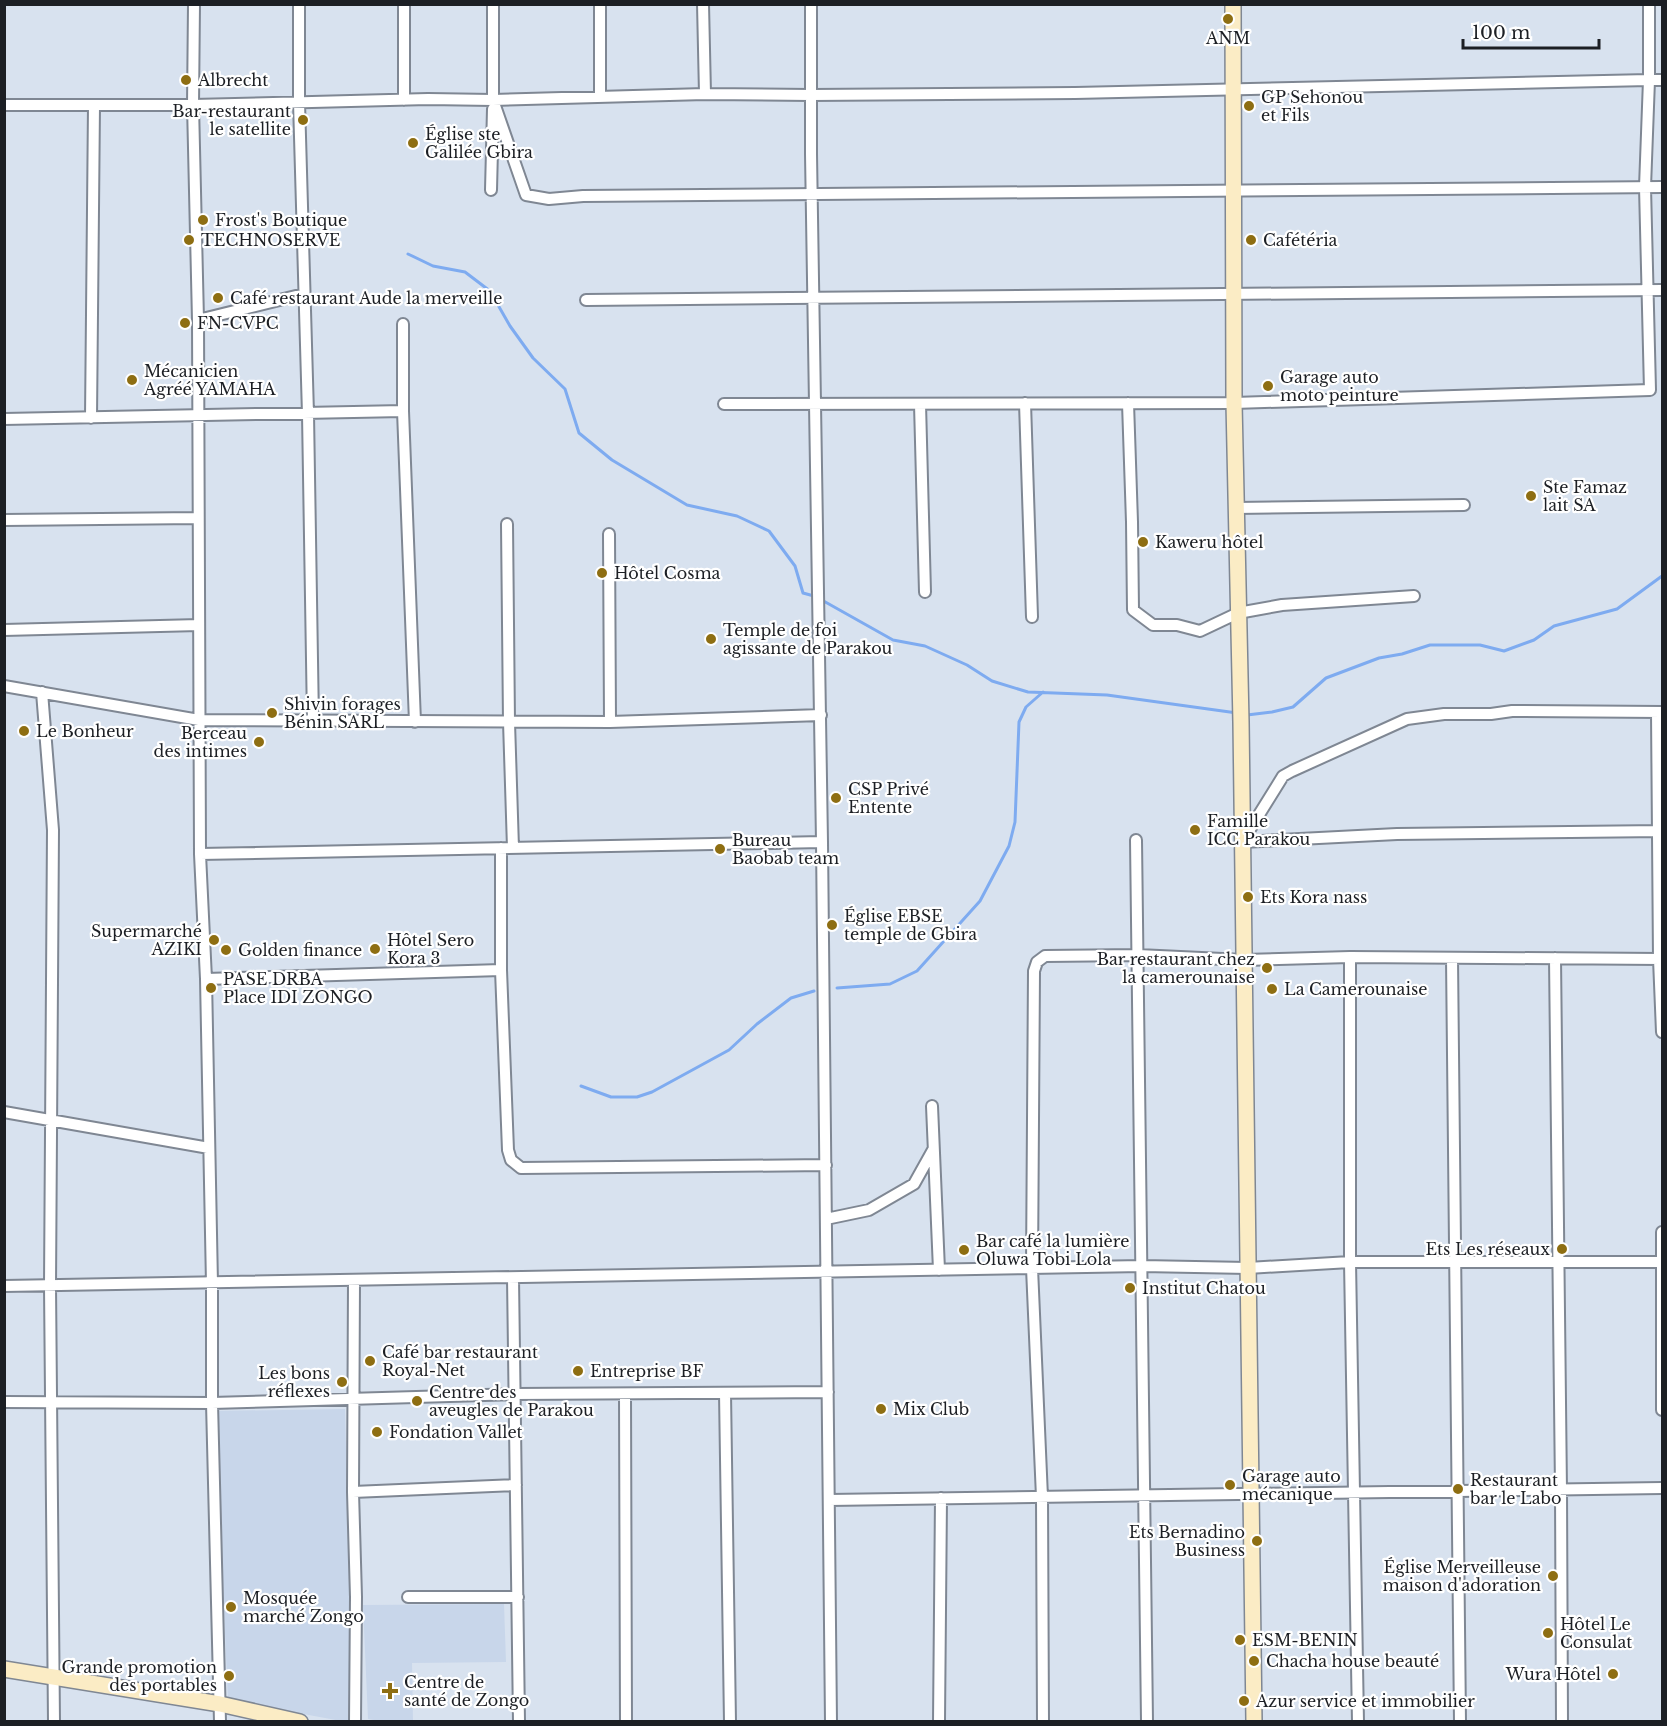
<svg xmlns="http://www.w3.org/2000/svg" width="1667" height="1726" font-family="'Libre Baskerville',serif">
	<rect width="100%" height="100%" fill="#d8e2ef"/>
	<path fill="#c8d6ea" d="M 345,1409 L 353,1721 L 341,1721 L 228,1700 L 215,1411 Z
		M 504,1604 L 506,1662 L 412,1663 L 413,1721 L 379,1721 L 368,1719 L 363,1605 Z"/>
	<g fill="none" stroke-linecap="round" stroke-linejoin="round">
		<path stroke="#7eabf0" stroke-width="3" d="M 408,254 L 433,266 L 465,272 L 490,291 L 510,326 L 533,358 L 565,389 L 579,433 L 612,460 L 687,505 L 737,516 L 769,531 L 795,566 L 803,593 L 814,596
			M 820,599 L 893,640 L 925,646 L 967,665 L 992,681 L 1028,692 L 1107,695 L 1237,713
			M 1247,715 L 1272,712 L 1293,707 L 1326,678 L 1379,658 L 1402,654 L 1430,645 L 1480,645 L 1504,651 L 1534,640 L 1554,626 L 1617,609 L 1662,576
			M 837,988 L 890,984 L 917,971 L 980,901 L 1009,846 L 1015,822 L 1019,722 L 1026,707 L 1043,692
			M 581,1086 L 611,1097 L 637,1097 L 652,1092 L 729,1050 L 757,1024 L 791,998 L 814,991"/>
		<defs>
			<path id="street" d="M 194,4 L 193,105 L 198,320 L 200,854 L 206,979 L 212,1284 L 212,1403 L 220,1722
				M 299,4 L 299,102 L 308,414 L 313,721
				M 404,4 L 404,100
				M 600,4 L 600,96
				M 703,4 L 705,94
				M 811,4 L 811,154 L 822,842 L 831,1722
				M 493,100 L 526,195 L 549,199 L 583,196 L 1662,187
				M 493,100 L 705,94 L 811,95 L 1075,93 L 1649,80 L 1649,4
				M 4,105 L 193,105 L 428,99 L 493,100 L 493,4
				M 491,190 L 493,109
				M 586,300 L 1662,290
				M 198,320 L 304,294
				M 403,324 L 403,411 L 415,722
				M 1025,403 L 1032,617
				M 1128,403 L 1132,522 L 1133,610 L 1153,625 L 1177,625 L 1200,631 L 1238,613 L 1282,605 L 1414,596
				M 724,404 L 1234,403 L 1650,390 L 1645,187 L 1649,80 L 1662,80
				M 920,404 L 925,592
				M 91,418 L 94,105
				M 4,419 L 403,411
				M 1236,508 L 1464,505
				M 4,520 L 198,518
				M 507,524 L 509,722 L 513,848
				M 609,534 L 610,722
				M 4,630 L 199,625
				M 4,686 L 199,720 L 610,722 L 821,715
				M 42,692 L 53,830 L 50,1286 L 54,1722
				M 1657,712 L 1659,959 L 1662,1032
				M 1136,840 L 1147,1722
				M 1242,842 L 1283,776 L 1292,771 L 1407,719 L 1444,714 L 1491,714 L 1512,711 L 1662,712
				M 1242,842 L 1397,834 L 1662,831
				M 501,848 L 501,970 L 508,1150 L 511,1160 L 521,1168 L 826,1165
				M 200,854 L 822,842
				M 1350,957 L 1350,1262 L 1358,1722
				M 1452,958 L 1460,1722
				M 1555,958 L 1561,1490 L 1562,1722
				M 206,979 L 501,970
				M 932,1106 L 939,1270
				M 4,1112 L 209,1148
				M 826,1219 L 869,1210 L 914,1184 L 933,1150
				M 1662,1232 L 1662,1410
				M 513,1278 L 519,1722
				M 354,1281 L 353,1492 L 356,1597 L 355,1722
				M 4,1286 L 1142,1266 L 1248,1268 L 1350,1262 L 1662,1262
				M 725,1393 L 730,1722
				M 625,1394 L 626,1722
				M 4,1402 L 212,1403 L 515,1394 L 828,1392
				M 353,1492 L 516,1485
				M 829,1500 L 1662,1488
				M 408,1597 L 518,1597
				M 939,1722 L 941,1498
				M 1043,1722 L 1042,1497 L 1032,1268 L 1034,971 L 1037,962 L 1045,956 L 1138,955 L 1244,960 L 1350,957 L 1662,959"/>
			<path id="secondary" d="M 1233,4 L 1234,403 L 1241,722 L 1254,1722
				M 4,1669 L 220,1704 L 300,1722"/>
		</defs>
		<use href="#street" stroke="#7f8793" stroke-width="14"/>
		<use href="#secondary" stroke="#7f8793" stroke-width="18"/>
		<use href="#street" stroke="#fff" stroke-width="10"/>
		<use href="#secondary" stroke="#fbecc5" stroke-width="15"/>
	</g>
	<g fill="#8e6e12" stroke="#fff" stroke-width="2">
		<circle cx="1228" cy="19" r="6"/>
		<circle cx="186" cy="80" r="6"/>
		<circle cx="1249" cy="106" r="6"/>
		<circle cx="303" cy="120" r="6"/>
		<circle cx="413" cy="143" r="6"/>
		<circle cx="203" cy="220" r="6"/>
		<circle cx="189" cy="240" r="6"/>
		<circle cx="1251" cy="240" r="6"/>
		<circle cx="218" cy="298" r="6"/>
		<circle cx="185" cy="323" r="6"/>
		<circle cx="132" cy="380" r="6"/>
		<circle cx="1268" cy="386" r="6"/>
		<circle cx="1531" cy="496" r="6"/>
		<circle cx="1143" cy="542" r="6"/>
		<circle cx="602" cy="573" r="6"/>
		<circle cx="711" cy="639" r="6"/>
		<circle cx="272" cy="713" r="6"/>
		<circle cx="24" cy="731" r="6"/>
		<circle cx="259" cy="742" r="6"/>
		<circle cx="836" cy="798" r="6"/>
		<circle cx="1195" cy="830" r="6"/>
		<circle cx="720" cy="849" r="6"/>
		<circle cx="1248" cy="897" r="6"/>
		<circle cx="832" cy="925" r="6"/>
		<circle cx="214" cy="940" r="6"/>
		<circle cx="375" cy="949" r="6"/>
		<circle cx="226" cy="950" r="6"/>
		<circle cx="1267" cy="968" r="6"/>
		<circle cx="211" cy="988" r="6"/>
		<circle cx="1272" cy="989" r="6"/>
		<circle cx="1562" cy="1249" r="6"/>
		<circle cx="964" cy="1250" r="6"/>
		<circle cx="1130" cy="1288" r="6"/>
		<circle cx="370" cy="1361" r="6"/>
		<circle cx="578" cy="1371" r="6"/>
		<circle cx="342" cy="1382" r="6"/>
		<circle cx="417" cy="1401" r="6"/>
		<circle cx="881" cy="1409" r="6"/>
		<circle cx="377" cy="1432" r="6"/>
		<circle cx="1230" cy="1485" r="6"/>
		<circle cx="1458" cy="1489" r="6"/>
		<circle cx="1257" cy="1541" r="6"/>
		<circle cx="1553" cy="1576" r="6"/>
		<circle cx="231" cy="1607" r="6"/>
		<circle cx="1548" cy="1633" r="6"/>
		<circle cx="1240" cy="1640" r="6"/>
		<circle cx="1254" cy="1661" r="6"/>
		<circle cx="1613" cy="1674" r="6"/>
		<circle cx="229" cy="1676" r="6"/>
		<path d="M387 1682h6v6h6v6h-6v6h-6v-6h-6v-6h6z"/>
		<circle cx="1244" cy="1701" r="6"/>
	</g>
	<g text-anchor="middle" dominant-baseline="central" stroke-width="4.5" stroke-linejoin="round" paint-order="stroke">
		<g font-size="16" fill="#1c1f24" stroke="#fff" text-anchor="start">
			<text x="1228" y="38" text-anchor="middle">ANM</text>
			<text x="198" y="80">Albrecht</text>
			<text x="1261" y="97">GP Sehonou<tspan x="1261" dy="18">et Fils</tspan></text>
			<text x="291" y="111" text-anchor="end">Bar-restaurant<tspan x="291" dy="18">le satellite</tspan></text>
			<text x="425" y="134">Église ste<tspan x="425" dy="18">Galilée Gbira</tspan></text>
			<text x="215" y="220">Frost's Boutique</text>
			<text x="201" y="240">TECHNOSERVE</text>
			<text x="1263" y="240">Cafétéria</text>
			<text x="230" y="298">Café restaurant Aude la merveille</text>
			<text x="197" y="323">FN-CVPC</text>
			<text x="144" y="371">Mécanicien<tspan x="144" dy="18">Agréé YAMAHA</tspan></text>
			<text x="1280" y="377">Garage auto<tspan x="1280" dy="18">moto peinture</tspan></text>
			<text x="1543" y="487">Ste Famaz<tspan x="1543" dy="18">lait SA</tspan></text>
			<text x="1155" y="542">Kaweru hôtel</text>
			<text x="614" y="573">Hôtel Cosma</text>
			<text x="723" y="630">Temple de foi<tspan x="723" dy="18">agissante de Parakou</tspan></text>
			<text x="284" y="704">Shivin forages<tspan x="284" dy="18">Bénin SARL</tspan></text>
			<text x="36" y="731">Le Bonheur</text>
			<text x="247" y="733" text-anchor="end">Berceau<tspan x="247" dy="18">des intimes</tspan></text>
			<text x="848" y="789">CSP Privé<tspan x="848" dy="18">Entente</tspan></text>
			<text x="1207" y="821">Famille<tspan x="1207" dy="18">ICC Parakou</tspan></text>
			<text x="732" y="840">Bureau<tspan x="732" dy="18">Baobab team</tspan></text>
			<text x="1260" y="897">Ets Kora nass</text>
			<text x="844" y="916">Église EBSE<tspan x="844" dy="18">temple de Gbira</tspan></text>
			<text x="202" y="931" text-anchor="end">Supermarché<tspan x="202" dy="18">AZIKI</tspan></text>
			<text x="387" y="940">Hôtel Sero<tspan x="387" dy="18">Kora 3</tspan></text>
			<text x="238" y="950">Golden finance</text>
			<text x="1255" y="959" text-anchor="end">Bar restaurant chez<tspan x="1255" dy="18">la camerounaise</tspan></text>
			<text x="223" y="979">PASE DRBA<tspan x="223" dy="18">Place IDI ZONGO</tspan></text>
			<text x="1284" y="989">La Camerounaise</text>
			<text x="976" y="1241">Bar café la lumière<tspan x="976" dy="18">Oluwa Tobi Lola</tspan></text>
			<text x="1550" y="1249" text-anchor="end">Ets Les réseaux</text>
			<text x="1142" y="1288">Institut Chatou</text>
			<text x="382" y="1352">Café bar restaurant<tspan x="382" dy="18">Royal-Net</tspan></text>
			<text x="590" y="1371">Entreprise BF</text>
			<text x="330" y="1373" text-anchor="end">Les bons<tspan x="330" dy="18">réflexes</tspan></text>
			<text x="429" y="1392">Centre des<tspan x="429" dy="18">aveugles de Parakou</tspan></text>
			<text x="893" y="1409">Mix Club</text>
			<text x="389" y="1432">Fondation Vallet</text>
			<text x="1242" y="1476">Garage auto<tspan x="1242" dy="18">mécanique</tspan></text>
			<text x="1470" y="1480">Restaurant<tspan x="1470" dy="18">bar le Labo</tspan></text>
			<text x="1245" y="1532" text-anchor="end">Ets Bernadino<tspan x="1245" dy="18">Business</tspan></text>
			<text x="1541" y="1567" text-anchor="end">Église Merveilleuse<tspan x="1541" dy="18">maison d'adoration</tspan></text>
			<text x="243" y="1598">Mosquée<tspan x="243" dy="18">marché Zongo</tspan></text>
			<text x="1560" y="1624">Hôtel Le<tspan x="1560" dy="18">Consulat</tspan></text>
			<text x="1252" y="1640">ESM-BENIN</text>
			<text x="1266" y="1661">Chacha house beauté</text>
			<text x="217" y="1667" text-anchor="end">Grande promotion<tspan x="217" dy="18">des portables</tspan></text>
			<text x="1601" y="1674" text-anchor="end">Wura Hôtel</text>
			<text x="404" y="1682">Centre de<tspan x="404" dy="18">santé de Zongo</tspan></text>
			<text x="1256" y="1701">Azur service et immobilier</text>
		</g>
	</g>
	<rect width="1667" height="1726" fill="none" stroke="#1c1f24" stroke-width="12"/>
	<path d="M1463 39v9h136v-9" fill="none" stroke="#1c1f24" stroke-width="3"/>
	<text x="1472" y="39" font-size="18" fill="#1c1f24" stroke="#ffffff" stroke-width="4.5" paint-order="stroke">100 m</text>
</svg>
